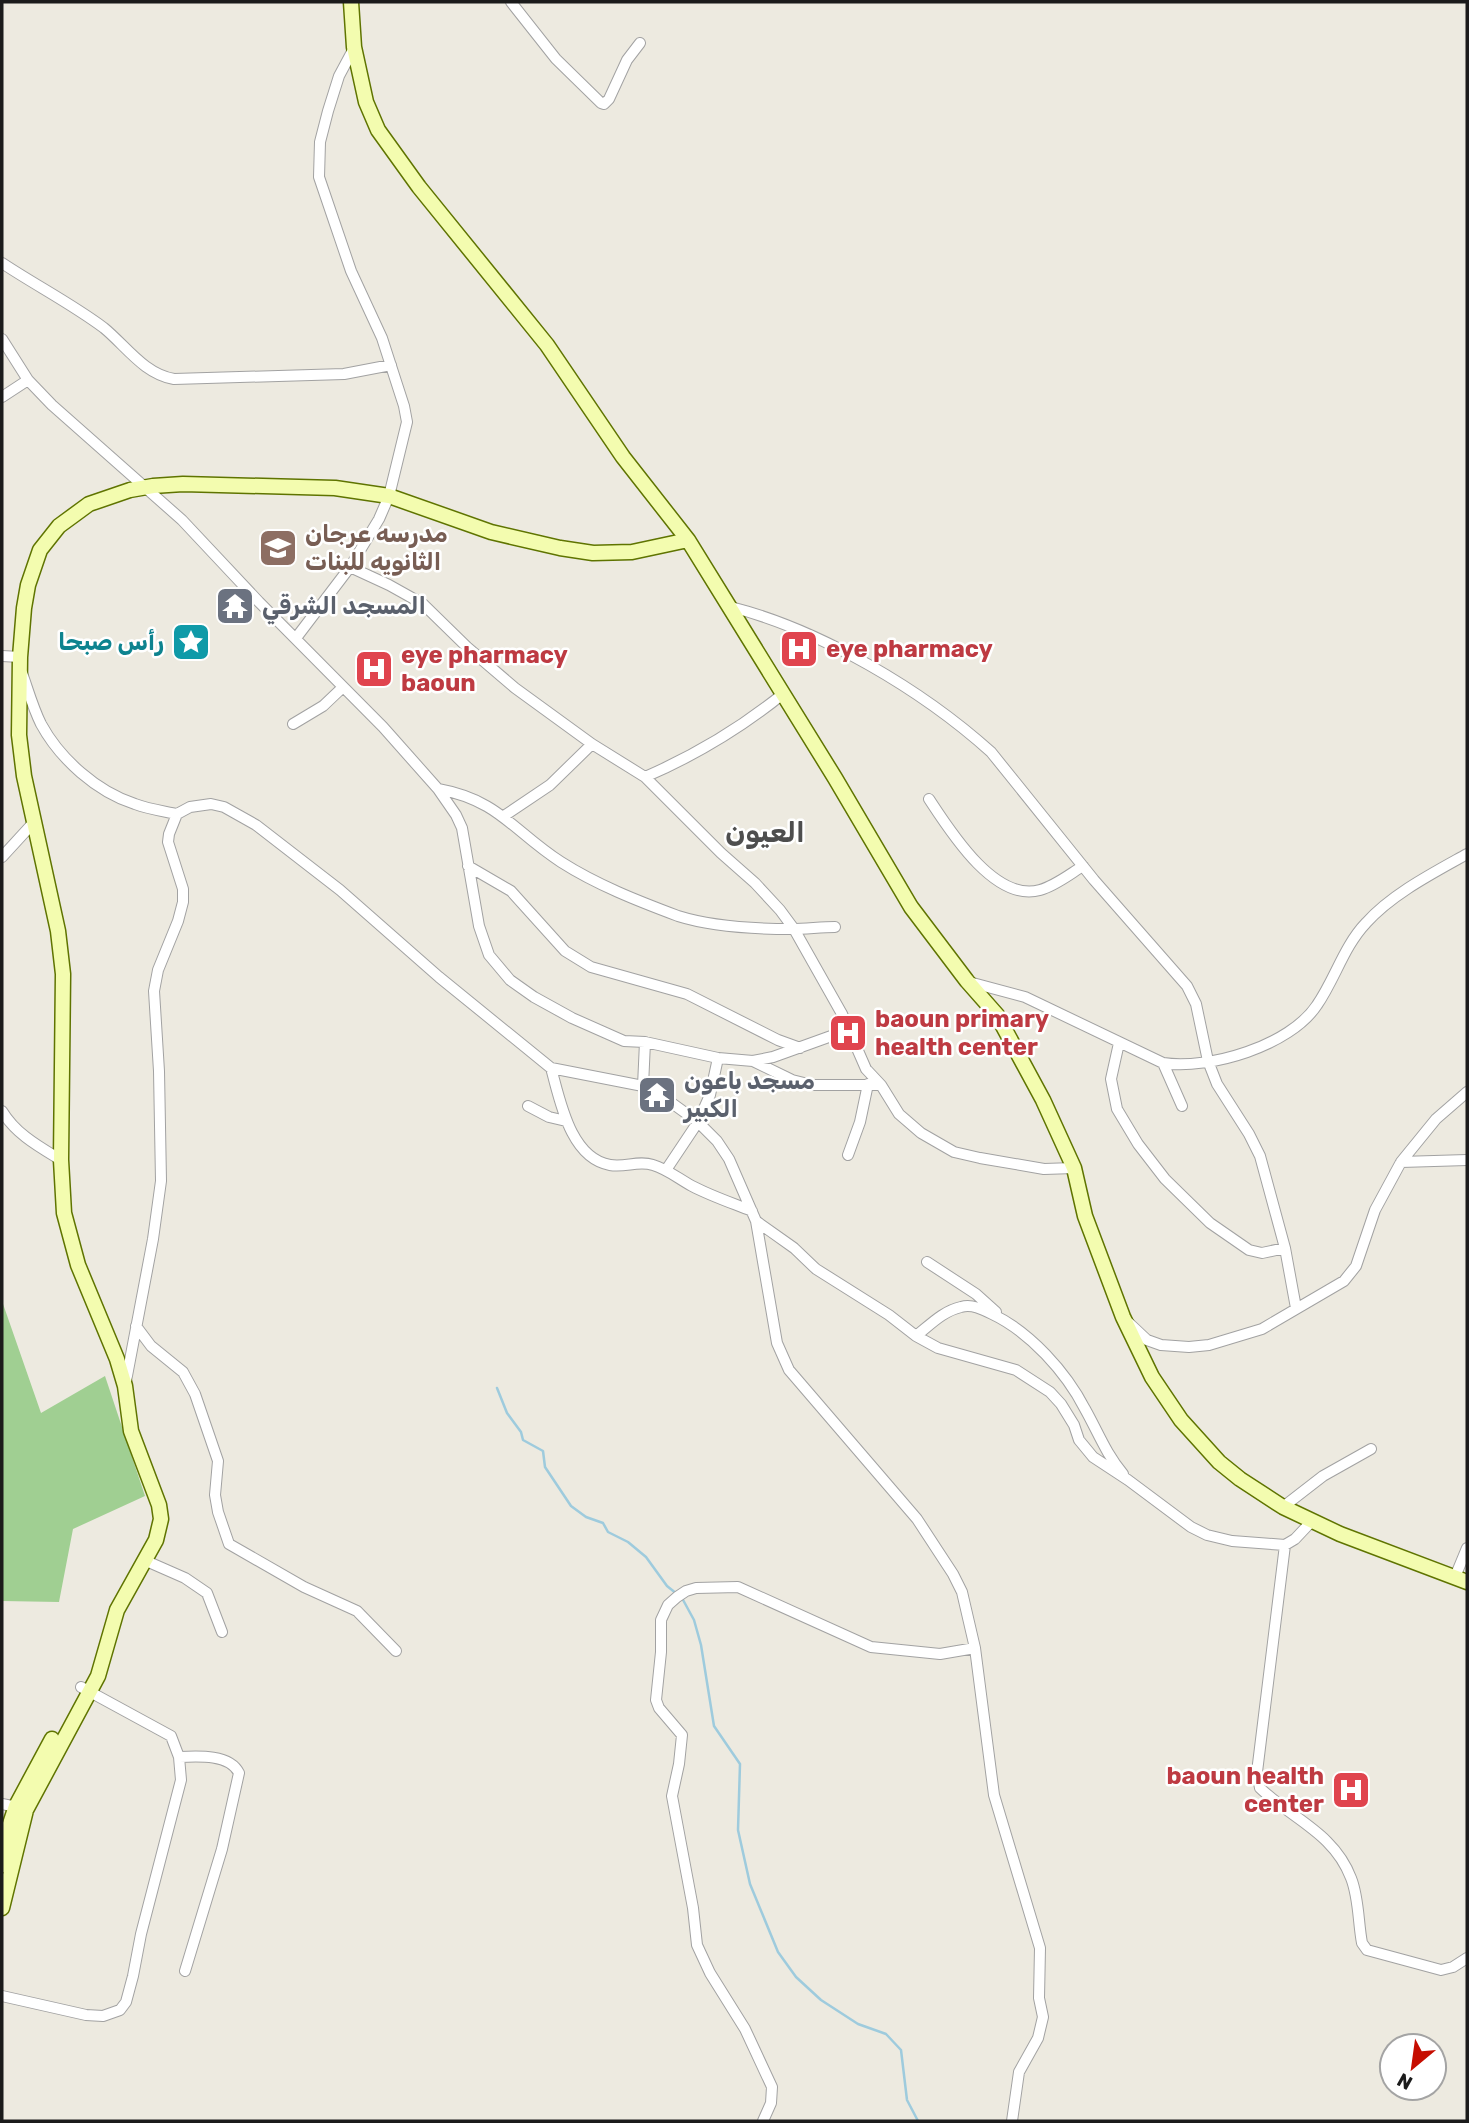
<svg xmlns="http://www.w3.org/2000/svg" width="1469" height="2123" font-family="Rubik,Vazirmatn,sans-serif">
	<rect width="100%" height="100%" fill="#edeae0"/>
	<path fill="#a0cf92" d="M 2,1301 L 41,1413 L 105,1376 L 145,1496 L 73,1529 L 59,1602 L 2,1601 Z"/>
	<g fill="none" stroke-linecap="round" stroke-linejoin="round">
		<path stroke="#9ecbdd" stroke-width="2.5" d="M 497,1388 L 507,1413 L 521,1432 L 523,1440 L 543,1451 L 545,1467 L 571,1506 L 586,1517 L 603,1523 L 608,1532 L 628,1542 L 646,1557 L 667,1586 L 682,1598 L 694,1620 L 701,1645 L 714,1726 L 740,1764 L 738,1830 L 750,1884 L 778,1952 L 796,1977 L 821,2000 L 858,2024 L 886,2034 L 901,2050 L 907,2100 L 918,2121"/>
		<defs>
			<path id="street" d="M 511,2 L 556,59 L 601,103 L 604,104 L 609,99 L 627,60 L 640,43
				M 2,263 C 35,285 72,304 104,328 C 126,346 144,374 174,379 L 344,374 L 391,365
				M 2,339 L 28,380 L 52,405 L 182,520 L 259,602 L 383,727 L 438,789 L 456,815 L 462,828 L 479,926 L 489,955 L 510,980 L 534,997 L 572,1018 L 624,1041 L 645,1042 L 718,1058 L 753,1061 L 792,1080 L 812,1085 L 881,1085
				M 2,397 L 28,380
				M 350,567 L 389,585 L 423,604 L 467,647 L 515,688 L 592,744 L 645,777 L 721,853 L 755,883 L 780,910 L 794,929 L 842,1014 L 866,1069 L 881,1085 L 899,1114 L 921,1133 L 954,1152 L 980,1158 L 1044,1169 L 1074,1168
				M 731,607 C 821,630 922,690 991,752 L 1094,880 L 1187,986 L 1196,1004 L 1208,1061 L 1217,1084 L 1249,1134 L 1260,1156 L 1285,1248 L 1296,1308
				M 296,638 L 350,567 L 379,519 L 389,496 L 407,422 L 404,406 L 382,338 L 351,271 L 319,177 L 320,142 L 328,111 L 339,76 L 354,48
				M 2,656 L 20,657
				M 22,673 C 28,690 33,708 41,724 C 60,759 97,792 135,804 C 148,809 163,811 177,814
				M 293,724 L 323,706 L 343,687
				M 645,777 C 696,755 740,729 784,693
				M 438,789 C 499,800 513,831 561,862 C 597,885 638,901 678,916 C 713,927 754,929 792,929 C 806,929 821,927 835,927
				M 929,799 C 950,831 995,903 1040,890 C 1055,886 1070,874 1083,866
				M 504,816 L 550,785 L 592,744
				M 2,857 L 35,821
				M 468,866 L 511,891 L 565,951 L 591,967 L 687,994 L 778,1040 L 800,1048
				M 969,982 L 1025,997 L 1163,1063 C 1209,1070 1290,1046 1317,1005 C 1335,979 1344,946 1366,923 C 1392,894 1433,873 1467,854
				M 1119,1043 L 1111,1079 L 1117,1109 L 1138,1144 L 1165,1179 L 1210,1223 L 1249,1250 L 1262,1253 L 1285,1248
				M 753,1061 L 773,1057 L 848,1030
				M 1163,1063 L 1182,1106
				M 551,1068 C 560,1100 570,1158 610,1165 C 625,1168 638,1160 653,1165 C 667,1169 679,1179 692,1186 C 711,1196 732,1203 752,1211
				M 643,1086 L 669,1101 L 698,1122 L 717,1141 L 729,1159 L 756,1221 L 777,1343 L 789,1370 L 917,1519 L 953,1574 L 962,1592 L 975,1648 L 994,1795 L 1040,1948 L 1039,1998 L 1043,2017 L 1038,2038 L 1019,2072 L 1012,2121
				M 528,1106 L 549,1117 L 566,1121
				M 2,1111 C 16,1134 38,1146 61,1160
				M 848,1155 L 860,1122 L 868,1084
				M 1401,1162 L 1467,1160
				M 666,1170 L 698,1122 L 710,1095 L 718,1058
				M 756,1221 L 794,1248 L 816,1269 L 889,1315 L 916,1336 L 938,1348 L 1016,1370 L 1050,1392 L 1061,1404 L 1074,1425 L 1079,1440 L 1093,1457 L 1128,1480 L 1191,1527 L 1207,1535 L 1232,1541 L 1285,1545 L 1295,1539 L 1311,1522
				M 927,1262 L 976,1294 L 996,1312
				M 1129,1323 L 1147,1340 L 1161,1345 L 1189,1347 L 1209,1345 L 1262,1329 L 1344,1281 L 1356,1266 L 1375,1210 L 1401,1162 L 1436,1119 L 1467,1092
				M 136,1326 L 151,1346 L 183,1372 L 195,1394 L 218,1461 L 215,1495 L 218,1512 L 229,1544 L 304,1587 L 357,1611 L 396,1651
				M 916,1336 C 930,1325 943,1311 961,1307 C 972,1304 982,1309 992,1314 C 1030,1332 1066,1372 1085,1409 C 1098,1432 1106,1454 1123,1474
				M 126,1381 L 153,1239 L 161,1181 L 159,1071 L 154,991 L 158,970 L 178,921 L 183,902 L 183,889 L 168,842 L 169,834 L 177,814 L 190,807 L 211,804 L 224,807 L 256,825 L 340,890 L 439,977 L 551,1068 L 643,1086 L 645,1042
				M 1283,1507 L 1323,1476 L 1371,1449
				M 1285,1545 L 1257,1772 L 1260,1788 C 1292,1819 1334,1833 1351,1878 C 1359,1898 1358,1922 1362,1943 L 1367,1950 L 1441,1970 L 1453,1967 L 1467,1958
				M 144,1560 L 185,1578 L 207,1593 L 222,1632
				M 1455,1577 L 1467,1548
				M 179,1757 C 198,1756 230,1754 239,1773 L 222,1849 L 185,1971
				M 2,1804 L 22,1808
				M 2,1996 L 86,2015 L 103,2016 L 120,2010 L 126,2002 L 133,1976 L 141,1934 L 181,1780 L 179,1757 L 171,1736 L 81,1687
				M 763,2121 L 771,2103 L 772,2087 L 745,2029 L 710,1973 L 697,1945 L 693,1908 L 672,1796 L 679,1764 L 682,1735 L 659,1708 L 656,1700 L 661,1652 L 661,1620 L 668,1605 L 677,1597 L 686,1591 L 696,1588 L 738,1587 L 871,1647 L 940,1654 L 975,1648"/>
			<path id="secondary" d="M 351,2 L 354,47 L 366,102 L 378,130 L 419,187 L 547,345 L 623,457 L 688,540 L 835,778 L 911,907 L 967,981 L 997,1015 L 1043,1100 L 1074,1168 L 1085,1216 L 1123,1317 L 1152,1377 L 1181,1420 L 1219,1462 L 1240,1479 L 1283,1507 L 1340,1534 L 1467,1582
				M 2,1865 L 8,1830 L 16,1806 L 52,1739
				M 2,1908 L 26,1810 L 98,1676 L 117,1610 L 156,1540 L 161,1519 L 159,1505 L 131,1431 L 125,1386 L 117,1359 L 78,1265 L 64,1213 L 61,1160 L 63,974 L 58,931 L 24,776 L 19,735 L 20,657 L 24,608 L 28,585 L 40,550 L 59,526 L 89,504 L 130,490 L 153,486 L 183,484 L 335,488 L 389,496 L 491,532 L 560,548 L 593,553 L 632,552 L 688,540"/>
		</defs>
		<use href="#street" stroke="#a2a2a2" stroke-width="12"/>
		<use href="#secondary" stroke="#5f7400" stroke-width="17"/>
		<use href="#street" stroke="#fff" stroke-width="10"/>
		<use href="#secondary" stroke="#f3fcaf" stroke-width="14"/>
	</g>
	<defs>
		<symbol id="school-square" viewBox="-11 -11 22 22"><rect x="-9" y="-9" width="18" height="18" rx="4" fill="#8d6e63" stroke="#fff"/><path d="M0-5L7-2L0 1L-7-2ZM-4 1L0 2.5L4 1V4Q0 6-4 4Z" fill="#fff"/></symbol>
		<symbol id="temple-square" viewBox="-11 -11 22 22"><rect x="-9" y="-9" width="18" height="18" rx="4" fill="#6b7280" stroke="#fff"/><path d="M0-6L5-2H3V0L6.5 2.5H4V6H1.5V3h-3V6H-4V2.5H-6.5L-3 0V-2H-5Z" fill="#fff"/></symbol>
		<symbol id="sight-square" viewBox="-11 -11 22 22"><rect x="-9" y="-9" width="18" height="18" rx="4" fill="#0f9aa8" stroke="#fff"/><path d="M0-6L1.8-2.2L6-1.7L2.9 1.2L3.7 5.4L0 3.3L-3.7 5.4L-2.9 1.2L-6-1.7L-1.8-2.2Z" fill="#fff"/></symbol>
		<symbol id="hospital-square" viewBox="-11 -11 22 22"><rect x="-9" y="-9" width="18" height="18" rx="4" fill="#e0444e" stroke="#fff"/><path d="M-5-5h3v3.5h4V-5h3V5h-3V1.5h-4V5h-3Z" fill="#fff"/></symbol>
	</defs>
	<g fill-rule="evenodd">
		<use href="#school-square" x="256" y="526" width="44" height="44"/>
		<use href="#temple-square" x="213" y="584" width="44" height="44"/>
		<use href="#sight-square" x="169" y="620" width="44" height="44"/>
		<use href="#hospital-square" x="777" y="627" width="44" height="44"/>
		<use href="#hospital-square" x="352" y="647" width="44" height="44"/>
		<use href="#hospital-square" x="826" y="1011" width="44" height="44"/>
		<use href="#temple-square" x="635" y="1073" width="44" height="44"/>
		<use href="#hospital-square" x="1329" y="1768" width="44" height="44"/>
	</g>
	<g text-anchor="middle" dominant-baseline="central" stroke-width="5" stroke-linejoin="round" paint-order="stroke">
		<g font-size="24" font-weight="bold" fill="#785e54" stroke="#fff" text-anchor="start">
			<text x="305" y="534">مدرسه عرجان<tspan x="305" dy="28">الثانويه للبنات</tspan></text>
		</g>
		<g font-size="24" font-weight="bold" fill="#5b616d" stroke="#fff" text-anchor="start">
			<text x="262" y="606">المسجد الشرقي</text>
			<text x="684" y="1081">مسجد باعون<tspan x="684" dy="28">الكبير</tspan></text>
		</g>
		<g font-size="24" font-weight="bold" fill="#0d838f" stroke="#fff" text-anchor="end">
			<text x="164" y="642">رأس صبحا</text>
		</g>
		<g font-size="24" font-weight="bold" fill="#be3a42" stroke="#fff" text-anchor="start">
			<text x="826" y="649">eye pharmacy</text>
			<text x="401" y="655">eye pharmacy<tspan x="401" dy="28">baoun</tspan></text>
			<text x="875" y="1019">baoun primary<tspan x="875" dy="28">health center</tspan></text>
			<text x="1324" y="1776" text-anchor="end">baoun health<tspan x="1324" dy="28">center</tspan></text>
		</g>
		<g font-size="28" font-weight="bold" fill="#4e4e4e" stroke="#fff">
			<text x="765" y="832">العيون</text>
		</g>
	</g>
	<rect width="1469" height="2123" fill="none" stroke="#1b1b1b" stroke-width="7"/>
	<g transform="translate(1413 2067) rotate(209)"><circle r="33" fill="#ffffff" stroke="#a4a4a4" stroke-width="2"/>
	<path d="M0-5L12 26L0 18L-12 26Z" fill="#c60d00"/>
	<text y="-10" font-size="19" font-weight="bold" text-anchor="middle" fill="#1b1b1b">N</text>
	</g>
</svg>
